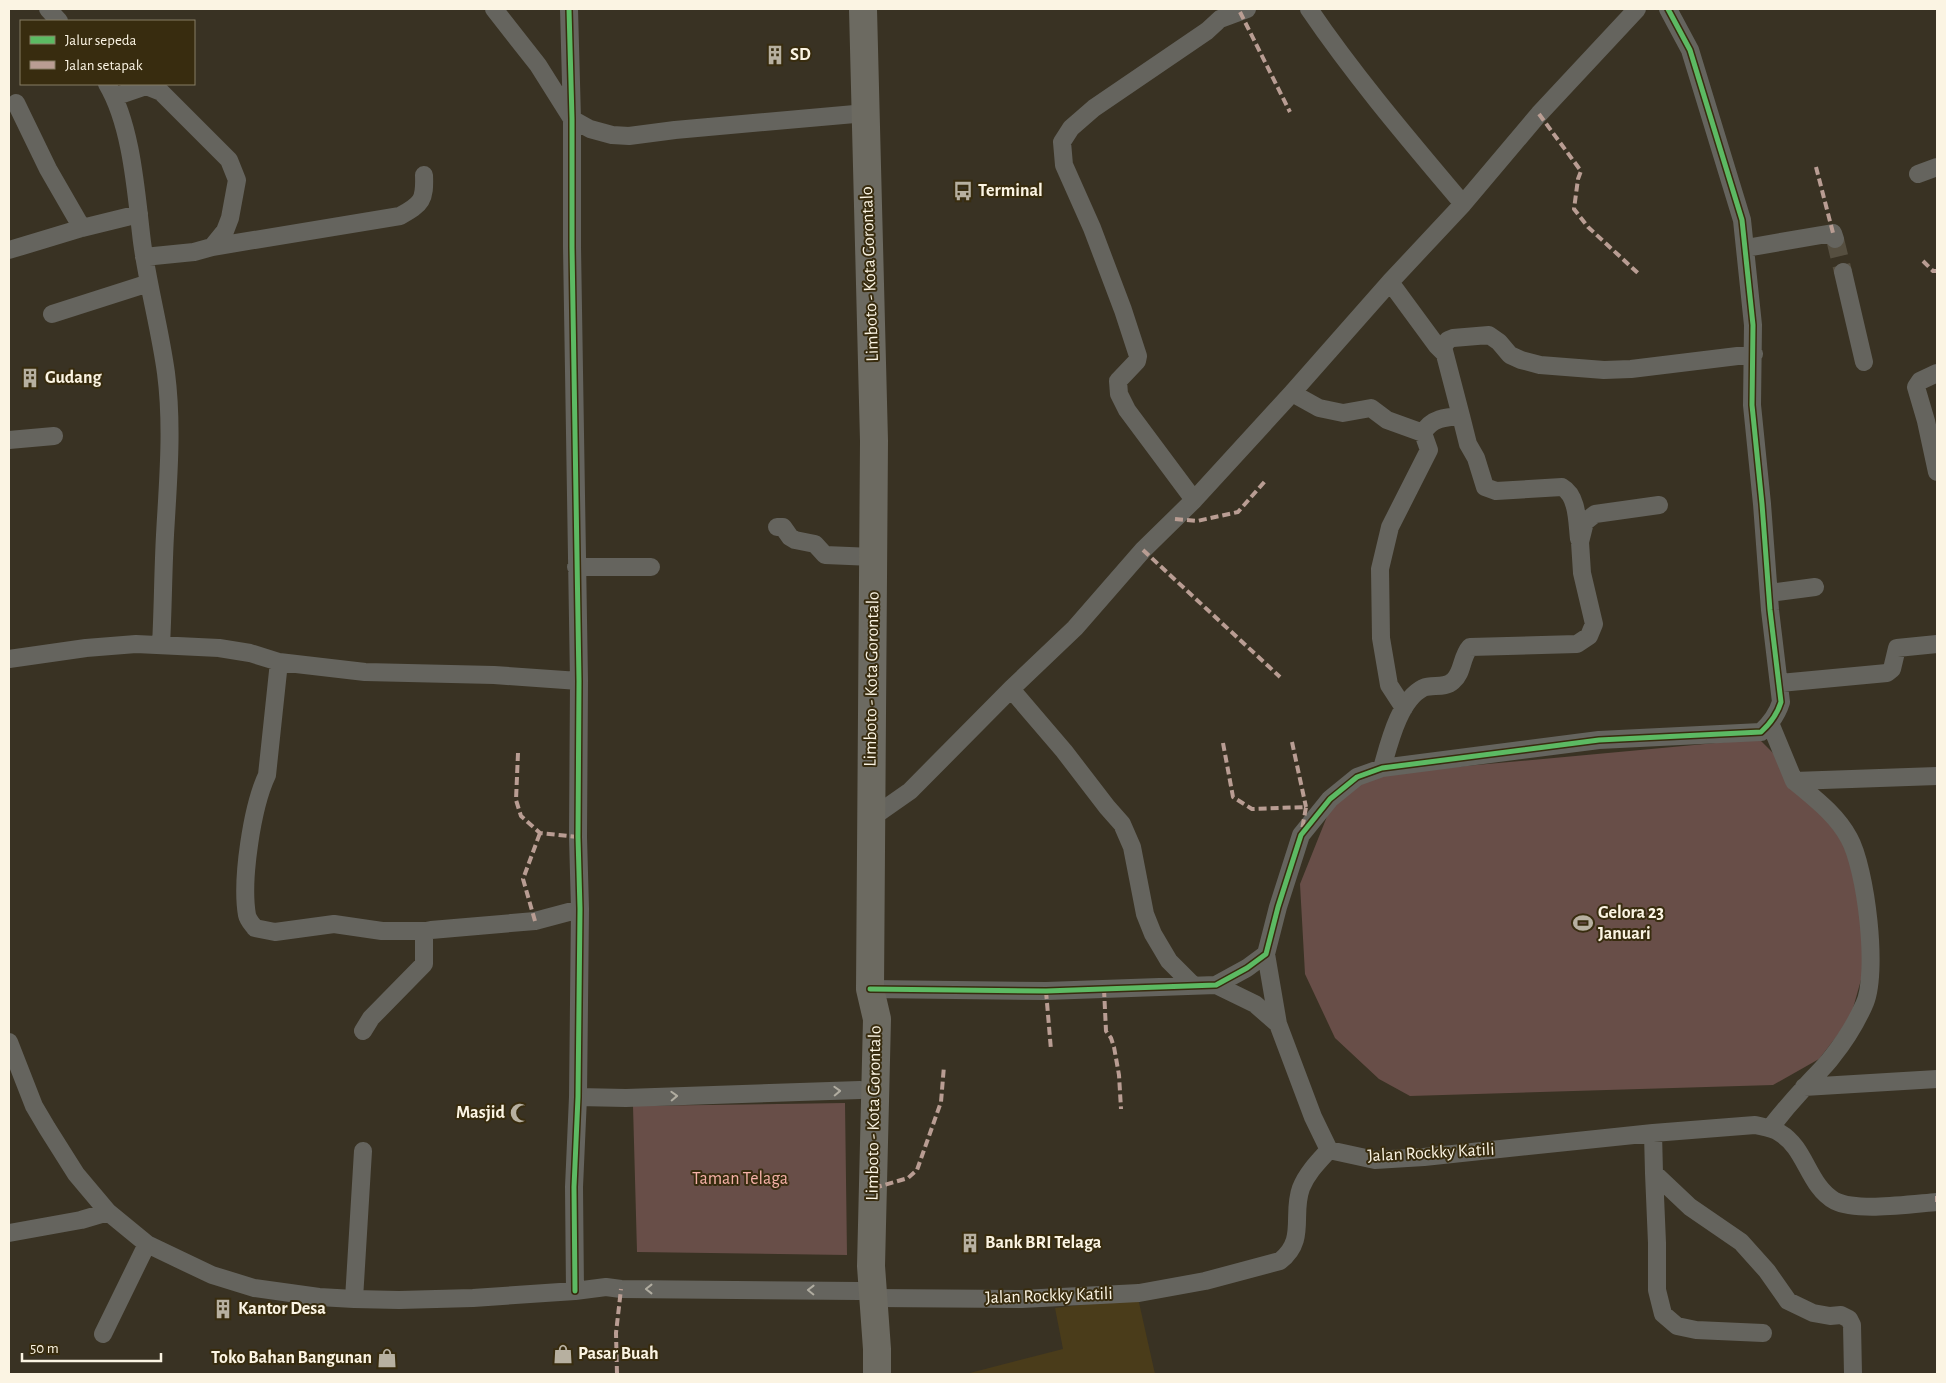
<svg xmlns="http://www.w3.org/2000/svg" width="1946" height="1383" font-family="'Alegreya Sans',sans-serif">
	<rect width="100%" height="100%" fill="#393223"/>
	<path fill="#4a3c1a" d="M 1138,1298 L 1155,1374 L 966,1374 L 1063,1349 L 1055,1308 Z"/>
	<path fill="#684e48" d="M 1759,739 L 1843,823 L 1861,877 L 1866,962 L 1850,1019 L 1819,1059 L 1773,1085 L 1410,1096 L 1379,1079 L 1335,1038 L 1305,974 L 1300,884 L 1330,809 L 1368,775 Z
		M 845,1103 L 847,1255 L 637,1252 L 633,1106 Z"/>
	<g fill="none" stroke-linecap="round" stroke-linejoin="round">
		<path stroke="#564f40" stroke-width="18" stroke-dasharray="18 9" stroke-linecap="butt" d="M 1835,239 L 1843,272"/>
		<path stroke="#65645e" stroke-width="18" d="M 48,9 L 59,21
			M 494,9 L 538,65 L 572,119 L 590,129 L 612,135 L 629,136 L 675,130 L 866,113
			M 569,9 L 572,119 L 572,247 L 579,681 L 578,837 L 580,909 L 578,1097 L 574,1187 L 575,1291
			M 1309,9 C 1356,78 1410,141 1463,204
			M 107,84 C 132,126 136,193 142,242 C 148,286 160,329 166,373 C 173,427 168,481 165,535 C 163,572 163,609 161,645
			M 114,97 L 146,86 L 161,92 L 229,160 L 237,180 L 230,218 L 225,231 L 212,247 L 194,252 L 144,257
			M 16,103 L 48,169 L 82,228
			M 1918,174 L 1937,167
			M 212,247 L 400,216 C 422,204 425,200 424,175
			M 1746,248 L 1833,233 L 1835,239
			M 9,250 L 82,228 L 139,214
			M 1843,272 L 1864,362
			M 1390,282 L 1437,346 L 1444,353
			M 52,314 L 149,283
			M 1937,373 L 1920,381 L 1916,387 L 1926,421 L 1937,472
			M 1292,393 L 1319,408 L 1343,413 L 1371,408 L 1387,420 L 1423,433 L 1429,450 L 1390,527 L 1380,569 L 1381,638 L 1389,685 L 1404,708
			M 1461,416 L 1468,444 L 1476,458 L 1485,487 L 1496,491 L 1562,487 C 1578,496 1577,522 1579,539
			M 1423,433 C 1431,418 1446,417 1461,416 L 1443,347 L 1448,340 L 1453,338 L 1489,335 L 1499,342 L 1510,355 L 1521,360 L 1540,365 L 1604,370 L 1631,369 L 1754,354
			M 9,440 L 54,436
			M 1194,500 L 1127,410 L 1119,394 L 1118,381 L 1137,361 L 1138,356 L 1123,310 L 1092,228 L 1064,165 L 1062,142 L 1071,128 L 1094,108 L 1207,31 L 1220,19 L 1247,9
			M 777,527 L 783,527 L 790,537 L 795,540 L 815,544 L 825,555 L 873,557
			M 576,567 L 651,567
			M 1769,593 L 1815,587
			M 9,659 L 86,648 L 136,644 L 219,648 L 250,653 L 279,662 L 365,672 L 494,675 L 579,681
			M 279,662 L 267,775 C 252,807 241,880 247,915 C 248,920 252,924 255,928 L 275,932 L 334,924 L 382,931 L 426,931
			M 1780,683 L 1887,673 L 1892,669 L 1897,648 L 1937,644
			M 1011,689 L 1064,751 L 1107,807 L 1122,824 L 1132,847 L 1145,914 L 1153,934 L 1169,961 L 1194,986
			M 1770,723 L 1794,781 L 1937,776
			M 1382,768 C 1389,744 1399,700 1423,688 C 1433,684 1444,689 1453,681 C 1463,673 1461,657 1470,647 L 1577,644 L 1589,636 L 1594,624 L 1582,573 L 1580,542 L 1585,522 L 1595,514 L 1659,505
			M 870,819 L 910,791 L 1011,689 L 1075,628 L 1143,550 L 1194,500 L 1292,393 L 1390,282 L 1463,204 L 1539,114 L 1637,9
			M 1266,954 L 1278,1024 L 1313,1117 L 1329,1150
			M 1216,985 L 1255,1004 L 1278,1024
			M 870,989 L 1046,991 L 1216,985 L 1247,968 L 1266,954 L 1278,907 L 1301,835 L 1330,799 L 1357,777 L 1382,768 L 1599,740 L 1761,732 C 1771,723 1777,715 1781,702 L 1770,610 L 1762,504 L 1752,405 L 1753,325 L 1742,220 L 1690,50 L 1668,9
			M 363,1031 L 371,1018 L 424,964 L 424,937 L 426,931 L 431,930 L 535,921 L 580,909
			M 9,1042 L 34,1106 L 47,1128 L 76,1174 L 108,1212 L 147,1244 L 212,1275 L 254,1288 L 319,1297 L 354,1299 L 399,1300 L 473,1298 L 575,1291 L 606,1287 L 621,1289 L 860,1291
			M 1804,1087 L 1937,1079
			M 578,1097 L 626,1098 L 860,1090
			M 1770,1128 C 1781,1114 1792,1101 1804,1088 C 1813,1077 1824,1068 1832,1057 C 1844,1042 1856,1023 1864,1005 C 1879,975 1866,868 1849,838 C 1836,814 1814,798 1794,781
			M 1653,1133 L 1654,1173 L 1690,1207 L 1741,1242 L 1767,1271 L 1788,1301 L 1813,1313 L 1830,1316 L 1841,1315 L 1849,1319 L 1852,1325 L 1853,1374
			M 1654,1173 L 1657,1243 L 1657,1290 L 1663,1314 L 1677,1326 L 1696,1330 L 1763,1333
			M 9,1233 L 81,1220 L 108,1212
			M 873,1298 L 1022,1299 L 1139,1293 L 1205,1281 L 1280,1261 C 1307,1240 1291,1215 1301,1188 C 1307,1173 1318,1162 1329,1150 L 1375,1160 L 1424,1157 L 1653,1133 L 1755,1125 C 1763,1127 1773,1128 1780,1133 C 1806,1148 1808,1186 1835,1201 C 1857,1212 1912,1204 1937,1202
			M 354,1299 L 363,1151
			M 103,1334 L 147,1244"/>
		<path stroke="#6c6a61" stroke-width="28" d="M 863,9 L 874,441 L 870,989 L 877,1019 L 871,1266 L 877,1349 L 877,1374"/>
		<path stroke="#b99d93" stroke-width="4" stroke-dasharray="8 4" stroke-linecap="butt" d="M 1240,12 L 1290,112
			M 1539,114 L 1581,171 L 1578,179 L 1574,209 L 1588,227 L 1640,275
			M 1816,167 L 1833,233
			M 1923,261 L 1933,271 L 1937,271
			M 1175,519 L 1197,521 L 1238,512 L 1266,480
			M 1143,550 L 1280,677
			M 1292,742 L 1306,807
			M 1223,743 L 1233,797 L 1252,809 L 1306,807 L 1302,830
			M 518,753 L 516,800 L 521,816 L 540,833 L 578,837
			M 535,921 L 523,879 L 540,833
			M 1104,989 L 1106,1031 L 1111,1038 L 1114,1047 L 1119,1075 L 1121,1109
			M 1046,991 L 1051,1050
			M 874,1188 L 908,1178 L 917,1170 L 941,1102 L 944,1066
			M 1937,1202 L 1937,1196
			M 617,1374 L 616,1333 L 621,1289"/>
		<defs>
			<path id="cycleway" d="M 569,9 L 572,119 L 572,247 L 579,681 L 578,837 L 580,909 L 578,1097 L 574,1187 L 575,1291
				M 870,989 L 1046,991 L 1216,985 L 1247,968 L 1266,954 L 1278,907 L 1301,835 L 1330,799 L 1357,777 L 1382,768 L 1599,740 L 1761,732 C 1771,723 1777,715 1781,702 L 1770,610 L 1762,504 L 1752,405 L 1753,325 L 1742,220 L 1690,50 L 1668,9"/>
		</defs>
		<use href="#cycleway" stroke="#382c0f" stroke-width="8"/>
		<use href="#cycleway" stroke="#5cba63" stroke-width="5"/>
	</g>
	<defs><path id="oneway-chevron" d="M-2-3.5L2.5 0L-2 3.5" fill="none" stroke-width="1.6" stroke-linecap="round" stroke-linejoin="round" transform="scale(1.25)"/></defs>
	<g stroke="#b0aca0">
		<use href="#oneway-chevron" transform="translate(837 1091) rotate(-2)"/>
		<use href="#oneway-chevron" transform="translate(674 1096) rotate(-2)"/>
		<use href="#oneway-chevron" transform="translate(649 1289) rotate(-180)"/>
		<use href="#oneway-chevron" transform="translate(811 1290) rotate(-179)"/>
	</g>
	<defs>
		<symbol id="building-bare" viewBox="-9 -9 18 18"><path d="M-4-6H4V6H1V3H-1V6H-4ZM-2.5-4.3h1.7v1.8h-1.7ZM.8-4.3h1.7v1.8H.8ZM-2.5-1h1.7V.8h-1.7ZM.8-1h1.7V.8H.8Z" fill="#b7b0a0" stroke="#382c0f" stroke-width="2.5" paint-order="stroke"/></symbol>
		<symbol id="bus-bare" viewBox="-9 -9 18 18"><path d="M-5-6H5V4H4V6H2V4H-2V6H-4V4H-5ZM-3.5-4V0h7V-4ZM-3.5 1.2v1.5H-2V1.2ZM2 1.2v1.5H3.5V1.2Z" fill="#b7b0a0" stroke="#382c0f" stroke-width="2.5" paint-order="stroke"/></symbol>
		<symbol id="stadium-bare" viewBox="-9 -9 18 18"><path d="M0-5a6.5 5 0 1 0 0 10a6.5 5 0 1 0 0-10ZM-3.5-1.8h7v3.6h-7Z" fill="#b7b0a0" stroke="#382c0f" stroke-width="2.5" paint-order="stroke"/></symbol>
		<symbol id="mosque-bare" viewBox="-9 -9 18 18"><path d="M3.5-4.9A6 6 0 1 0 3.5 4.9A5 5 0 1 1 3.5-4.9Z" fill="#b7b0a0" stroke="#382c0f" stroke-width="2.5" paint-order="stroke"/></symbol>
		<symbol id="shop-bare" viewBox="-9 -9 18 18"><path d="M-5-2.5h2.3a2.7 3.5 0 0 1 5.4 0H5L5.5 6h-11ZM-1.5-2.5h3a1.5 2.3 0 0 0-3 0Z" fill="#b7b0a0" stroke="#382c0f" stroke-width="2.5" paint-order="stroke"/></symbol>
	</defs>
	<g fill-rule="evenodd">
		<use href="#building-bare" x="761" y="41" width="28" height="28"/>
		<use href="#bus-bare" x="949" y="177" width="28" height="28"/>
		<use href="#building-bare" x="16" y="364" width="28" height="28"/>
		<use href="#stadium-bare" x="1569" y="909" width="28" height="28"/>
		<use href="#mosque-bare" x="506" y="1099" width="28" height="28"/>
		<use href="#building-bare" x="956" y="1229" width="28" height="28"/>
		<use href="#building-bare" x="209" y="1295" width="28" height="28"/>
		<use href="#shop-bare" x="549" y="1340" width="28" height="28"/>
		<use href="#shop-bare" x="373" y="1344" width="28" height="28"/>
	</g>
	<g text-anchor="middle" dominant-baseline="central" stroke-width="4" stroke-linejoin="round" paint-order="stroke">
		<g font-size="18" font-weight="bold" fill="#fbf4e3" stroke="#382c0f" text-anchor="start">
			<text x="790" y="55">SD</text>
			<text x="978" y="191">Terminal</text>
			<text x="45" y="378">Gudang</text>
			<text x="1598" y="913">Gelora 23<tspan x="1598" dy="21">Januari</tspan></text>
			<text x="505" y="1113" text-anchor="end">Masjid</text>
			<text x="985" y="1243">Bank BRI Telaga</text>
			<text x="238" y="1309">Kantor Desa</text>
			<text x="578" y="1354">Pasar Buah</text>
			<text x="372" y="1358" text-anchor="end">Toko Bahan Bangunan</text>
		</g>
		<g font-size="18" fill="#fbf4e3" stroke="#382c0f">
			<text transform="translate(870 274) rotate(-92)">Limboto - Kota Gorontalo</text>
			<text transform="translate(872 679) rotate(-89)">Limboto - Kota Gorontalo</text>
			<text transform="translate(874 1113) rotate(-89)">Limboto - Kota Gorontalo</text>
			<text transform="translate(1431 1153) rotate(-3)">Jalan Rockky Katili</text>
			<text transform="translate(1049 1296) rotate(-2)">Jalan Rockky Katili</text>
		</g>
		<g font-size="18" fill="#f5b1a7" stroke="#382c0f">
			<text x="740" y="1179">Taman Telaga</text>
		</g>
	</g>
	<rect width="1946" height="1383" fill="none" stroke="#fbf4e3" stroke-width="20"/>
	<rect x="20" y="20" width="175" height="65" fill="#382c0f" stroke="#867c64"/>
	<rect x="30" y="36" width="25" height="8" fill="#5cba63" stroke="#867c64"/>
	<text x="65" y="45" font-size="15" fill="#fbf4e3">Jalur sepeda</text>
	<rect x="30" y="61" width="25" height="8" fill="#b99d93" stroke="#867c64"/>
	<text x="65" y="70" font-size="15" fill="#fbf4e3">Jalan setapak</text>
	<path d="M22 1353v8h139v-8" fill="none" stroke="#fbf4e3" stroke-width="2.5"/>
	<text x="30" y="1353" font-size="15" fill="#fbf4e3" stroke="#382c0f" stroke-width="4" paint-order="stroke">50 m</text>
</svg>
